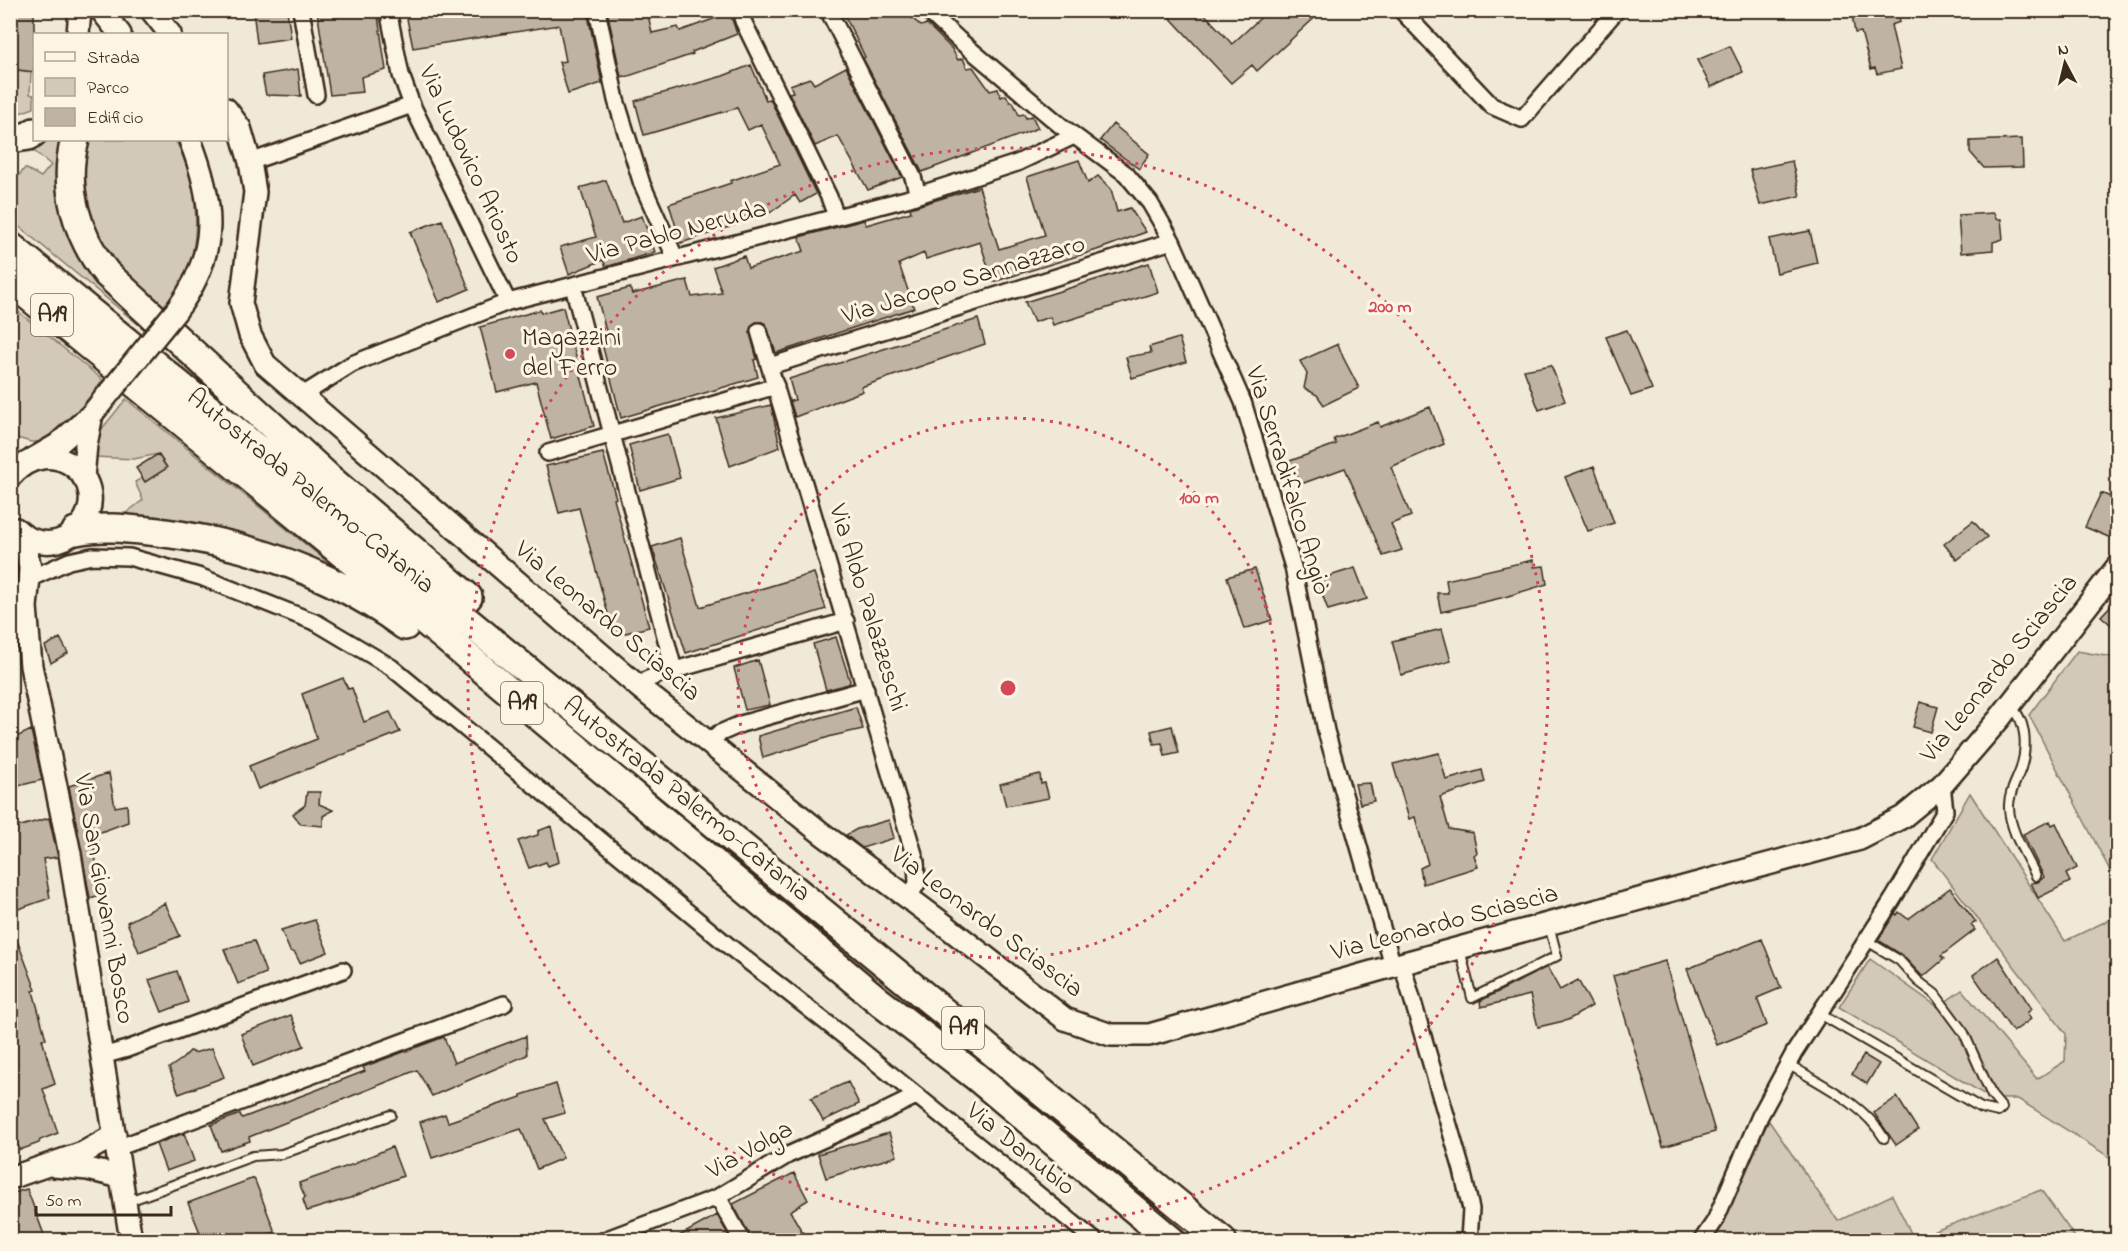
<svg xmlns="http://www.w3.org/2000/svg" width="2128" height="1251" font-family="'Indie Flower',sans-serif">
	<rect width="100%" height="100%" fill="#f0e9d9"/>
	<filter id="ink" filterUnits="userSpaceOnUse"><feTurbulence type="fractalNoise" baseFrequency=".0167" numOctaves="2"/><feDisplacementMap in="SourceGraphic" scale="12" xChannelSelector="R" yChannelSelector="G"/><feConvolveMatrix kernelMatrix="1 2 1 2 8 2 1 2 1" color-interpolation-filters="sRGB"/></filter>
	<g filter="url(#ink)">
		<path fill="#d2c9ba" stroke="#867a6c" stroke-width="1.5" d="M 11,69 L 31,72 L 30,94 L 34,95 L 34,108 L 11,116 Z
			M 45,140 L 65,140 L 62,196 L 201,376 L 11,220 L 10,177 L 15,180 L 25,168 L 41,177 L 51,165 L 29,147 Z
			M 88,140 L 175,140 C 204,191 205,268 162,312 L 111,267 L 84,208 L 82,155 Z
			M 10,305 L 103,380 L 59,435 L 45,442 L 31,442 L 17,438 L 11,433 Z
			M 126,399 L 341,573 L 135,517 L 126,513 L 143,500 L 135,482 L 142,478 L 145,482 L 167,467 L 158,454 L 134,459 L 95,457 L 100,431 Z
			M 2077,651 L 2117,658 L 2117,884 L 2029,715 Z
			M 1970,793 L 2065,941 L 2117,916 L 2117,1162 L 2018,1099 L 1992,1099 L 1839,1007 L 1870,959 L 1938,1007 L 1962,990 L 2037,1079 L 2065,1061 L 2066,1034 L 1932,859 Z
			M 1769,1121 L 1838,1221 L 1892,1195 L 1914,1239 L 2041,1190 L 2077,1240 L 1707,1240 Z"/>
		<path fill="#beb3a4" stroke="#3b2a1e" stroke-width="1.5" d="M 16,10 L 34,10 L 34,72 L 10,69 L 10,47 L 14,39 Z
			M 253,10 L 287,10 L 291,38 L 257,43 Z
			M 317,10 L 377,10 L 386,70 L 361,77 L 363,92 L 330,95 Z
			M 430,10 L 587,10 L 602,83 L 568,94 L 559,62 L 566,61 L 559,25 L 413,48 L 406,14 Z
			M 607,10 L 647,10 L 652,33 L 678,27 L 680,31 L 730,13 L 737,34 L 692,52 L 693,54 L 626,77 L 625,76 L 621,77 Z
			M 842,10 L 903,10 L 921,26 L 927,24 L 952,49 L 958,60 L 963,58 L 967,68 L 973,67 L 990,91 L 998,89 L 1001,97 L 1006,95 L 1010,102 L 1013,102 L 1019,115 L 1024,114 L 1026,118 L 1032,116 L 1038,128 L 922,172 L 863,58 L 865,57 Z
			M 1163,10 L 1201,10 L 1232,44 L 1269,10 L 1323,10 L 1257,71 L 1252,65 L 1231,83 Z
			M 1880,10 L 1898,10 L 1900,22 L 1891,25 L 1901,69 L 1877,74 L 1875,68 L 1871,69 L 1861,32 L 1855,33 L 1852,15 Z
			M 1730,46 L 1743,72 L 1711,87 L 1697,60 Z
			M 751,65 L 766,100 L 770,99 L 816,194 L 800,203 L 795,195 L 768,214 L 681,243 L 669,204 L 731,183 L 730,181 L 780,164 L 761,124 L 748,130 L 737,108 L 644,135 L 635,101 L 723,76 Z
			M 846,67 L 902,177 L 868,190 L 838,136 L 815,146 L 789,93 L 793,92 L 790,85 L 810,78 L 814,84 Z
			M 298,69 L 301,96 L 266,95 L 262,75 Z
			M 1113,124 L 1149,154 L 1139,169 L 1100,140 Z
			M 2022,139 L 2023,167 L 1984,168 L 1970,152 L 1970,141 Z
			M 1079,160 L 1088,183 L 1098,176 L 1111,189 L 1117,212 L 1130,208 L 1146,232 L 1097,250 L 993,282 L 980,242 L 926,259 L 924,253 L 899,264 L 914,308 L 776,353 L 766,324 L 762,322 L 756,322 L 752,325 L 750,333 L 757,359 L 754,360 L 758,377 L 621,418 L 600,336 L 606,331 L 597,297 L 630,288 L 632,294 L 687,280 L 692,297 L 722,293 L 713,267 L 744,256 L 748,268 L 804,251 L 799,237 L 864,220 L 866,225 L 911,212 L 910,208 L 979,187 L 999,249 L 1045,235 L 1027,177 Z
			M 1792,161 L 1800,196 L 1760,205 L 1750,170 Z
			M 606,180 L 622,223 L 642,216 L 655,252 L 606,267 L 603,260 L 569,274 L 560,247 L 596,237 L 580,188 Z
			M 1994,213 L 1996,219 L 2001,219 L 2003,239 L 1993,242 L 1993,250 L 1961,253 L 1958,215 Z
			M 442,220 L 469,289 L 439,302 L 410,232 Z
			M 1810,231 L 1817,263 L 1777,273 L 1769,239 Z
			M 1149,263 L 1158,292 L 1053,325 L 1050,317 L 1034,322 L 1025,302 Z
			M 563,307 L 594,426 L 551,439 L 536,382 L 497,392 L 480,327 L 540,310 L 541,313 Z
			M 978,319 L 985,344 L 861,387 L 863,391 L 795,417 L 790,401 L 795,400 L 789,379 Z
			M 1627,330 L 1652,389 L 1631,396 L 1606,337 Z
			M 1179,338 L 1186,362 L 1132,378 L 1126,357 L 1151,353 L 1149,347 Z
			M 1338,344 L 1343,357 L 1359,388 L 1324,405 L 1317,395 L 1304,388 L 1307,374 L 1300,361 Z
			M 1551,365 L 1565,401 L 1539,410 L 1524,370 Z
			M 771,405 L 780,447 L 730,466 L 716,418 Z
			M 1430,407 L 1444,444 L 1391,467 L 1411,516 L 1391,524 L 1402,550 L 1383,556 L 1345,468 L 1301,484 L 1290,461 L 1336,444 L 1334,439 L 1378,422 L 1380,427 Z
			M 668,434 L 680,478 L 640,490 L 629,445 Z
			M 603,453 L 616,498 L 614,499 L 649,627 L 614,636 L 579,508 L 559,513 L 546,466 Z
			M 158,454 L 167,468 L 145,482 L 136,468 Z
			M 1594,466 L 1614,523 L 1588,531 L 1565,477 Z
			M 2101,493 L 2118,500 L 2118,541 L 2085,527 Z
			M 1973,521 L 1987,537 L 1957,560 L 1944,544 Z
			M 680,538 L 700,607 L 814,573 L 826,609 L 686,653 L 652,547 Z
			M 1533,560 L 1534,567 L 1544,566 L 1547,584 L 1505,597 L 1441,612 L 1437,593 L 1448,593 L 1446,580 Z
			M 1355,568 L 1367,599 L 1328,610 L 1317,580 Z
			M 1255,569 L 1272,620 L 1244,629 L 1227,577 Z
			M 2118,598 L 2118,631 L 2101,616 Z
			M 1442,629 L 1451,661 L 1401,675 L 1392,641 Z
			M 836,637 L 850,681 L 849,684 L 826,690 L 813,644 Z
			M 60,638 L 68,653 L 51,663 L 45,646 Z
			M 758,660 L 770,705 L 745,710 L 734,668 Z
			M 343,678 L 348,689 L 352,688 L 364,722 L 390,712 L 400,732 L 258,789 L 249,766 L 317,739 L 302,694 Z
			M 1920,702 L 1938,707 L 1931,732 L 1913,727 Z
			M 856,707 L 863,729 L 832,736 L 763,758 L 758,736 Z
			M 1172,726 L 1179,753 L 1165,756 L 1162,743 L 1154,744 L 1151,731 Z
			M 31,730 L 42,780 L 10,788 L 10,740 Z
			M 1439,753 L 1446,780 L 1482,770 L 1485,782 L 1440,797 L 1449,829 L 1473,833 L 1477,853 L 1474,855 L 1478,867 L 1423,884 L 1420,868 L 1428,864 L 1415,817 L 1409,819 L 1393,764 Z
			M 109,773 L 115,807 L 127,805 L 128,822 L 98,833 L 99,847 L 94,848 L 101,895 L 90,898 L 69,786 Z
			M 1040,774 L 1041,784 L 1045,783 L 1049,798 L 1006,806 L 1000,784 Z
			M 1370,783 L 1374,801 L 1360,804 L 1355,784 Z
			M 307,792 L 320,792 L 319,804 L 333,810 L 323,816 L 323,826 L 301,824 L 293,814 L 305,805 Z
			M 49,818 L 58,857 L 43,859 L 50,898 L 10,912 L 10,829 Z
			M 889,820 L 894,838 L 862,848 L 846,835 L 857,829 Z
			M 2050,821 L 2052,825 L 2056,823 L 2077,868 L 2066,874 L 2070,882 L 2038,898 L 2031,883 L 2038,882 L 2044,877 L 2023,834 Z
			M 551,826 L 559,862 L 548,866 L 546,862 L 529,868 L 518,841 L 538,835 L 538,831 Z
			M 1950,888 L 1976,922 L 1971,925 L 1975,930 L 1941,956 L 1944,959 L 1923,977 L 1902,955 L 1878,940 L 1895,913 L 1897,915 L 1899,912 L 1908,919 Z
			M 165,903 L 180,936 L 139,952 L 127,922 Z
			M 315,920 L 328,952 L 300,963 L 295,953 L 290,951 L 281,930 Z
			M 10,927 L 12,927 L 36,990 L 33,991 L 46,1039 L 42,1039 L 55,1084 L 43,1089 L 58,1133 L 40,1140 L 39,1143 L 20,1150 L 10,1126 Z
			M 1762,939 L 1781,988 L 1757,998 L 1767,1025 L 1717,1045 L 1687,969 Z
			M 254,941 L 266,973 L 238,984 L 224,949 Z
			M 1998,957 L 2032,1009 L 2027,1013 L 2031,1019 L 2013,1032 L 1973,975 Z
			M 1665,961 L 1715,1132 L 1663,1147 L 1613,976 Z
			M 1547,967 L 1560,990 L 1578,980 L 1592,1006 L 1568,1020 L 1538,1027 L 1530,995 L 1481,1007 L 1480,1001 Z
			M 177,971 L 188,1002 L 162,1012 L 149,980 Z
			M 291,1015 L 304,1046 L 253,1066 L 241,1034 Z
			M 526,1036 L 527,1055 L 432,1096 L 417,1070 L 249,1137 L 250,1141 L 221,1151 L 211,1125 L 240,1114 L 242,1118 L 314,1091 L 365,1071 L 363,1067 L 444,1037 L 454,1063 Z
			M 212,1048 L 224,1077 L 179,1094 L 169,1068 L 182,1059 L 190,1051 L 194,1053 Z
			M 1864,1055 L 1879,1064 L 1867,1084 L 1852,1074 Z
			M 848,1082 L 859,1104 L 823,1121 L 811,1098 Z
			M 556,1084 L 565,1113 L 545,1119 L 563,1158 L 537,1169 L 521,1129 L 432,1158 L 420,1122 L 445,1114 L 448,1122 L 521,1097 L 521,1095 Z
			M 1897,1097 L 1918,1130 L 1896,1145 L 1874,1113 Z
			M 184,1133 L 194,1161 L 166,1171 L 156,1144 Z
			M 889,1133 L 897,1156 L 826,1178 L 818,1154 Z
			M 392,1147 L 403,1176 L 350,1198 L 307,1211 L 303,1200 L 305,1197 L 299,1183 L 357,1163 L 356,1162 Z
			M 794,1173 L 808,1200 L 790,1211 L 807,1240 L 752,1240 L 733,1204 Z
			M 254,1178 L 275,1232 L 251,1240 L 203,1240 L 188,1203 Z
			M 27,1189 L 46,1240 L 10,1240 L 10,1194 Z
			M 717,1215 L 731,1240 L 672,1240 Z"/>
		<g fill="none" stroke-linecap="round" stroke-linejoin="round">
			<defs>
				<path id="lane" d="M 2011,707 C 2027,720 2027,749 2021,768 C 2017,780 2008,794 2009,808 C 2010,831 2026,855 2036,876
					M 1460,949 L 1472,998 L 1557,956 L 1549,925
					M 1820,1014 L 1981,1108 L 1998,1112 L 2002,1108 L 1992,1096 L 1964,1033 L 1935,994 L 1918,981 L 1899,960 L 1867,941
					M 1788,1064 C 1822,1085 1863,1103 1884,1138
					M 126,1202 L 253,1156 L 282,1154 L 391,1115"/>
				<path id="street" d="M 301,10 L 316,95
					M 388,10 L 401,75 L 412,105 L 508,302
					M 597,10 L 616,100 L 642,184 L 675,257
					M 828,10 L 913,177 L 918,195
					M 927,10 L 959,40 L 1060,125 L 1126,174 L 1150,203 L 1172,241 L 1243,402 L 1293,567 L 1326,731 L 1393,966
					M 1401,10 L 1492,106 L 1522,119 L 1617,10
					M 743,21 L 829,197 L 836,216
					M 250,162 L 412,105
					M 573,286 L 674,670
					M 759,331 L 916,861 L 917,884 L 908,898
					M 770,366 L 1172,241
					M 301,396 L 352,364 L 508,302 L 906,199 L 1017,163 L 1074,136
					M 548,453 L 776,386
					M 29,579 L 69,561 L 92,556 L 129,557 L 201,577 L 317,623 L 391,667 L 730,947 L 845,1037 L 1094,1240
					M 639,687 L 648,679 L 661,674 L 846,621
					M 709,742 L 718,734 L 741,724 L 866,689
					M 1402,964 L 1462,1170 L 1471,1209 L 1469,1240
					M 102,1056 L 127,1049 L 343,970
					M 117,1148 L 504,1004
					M 718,1197 L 742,1240
					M 604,1240 L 718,1197 L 788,1155 L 869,1119 L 916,1096
					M 1702,1240 L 1715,1221 L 1760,1116 L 1794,1053 L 1893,899 L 1945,811 L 1942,785"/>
				<path id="secondary" d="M 101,10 L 120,34
					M 151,10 L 170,34
					M 78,34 L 80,10
					M 226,109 L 240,128 L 250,162 L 255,192 L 241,303 L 250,335 L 265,364 L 639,687 L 820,832 L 946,926 L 1065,1019 L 1111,1035 L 1149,1035 L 1393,966 L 1860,839 L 1903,817 L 1942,785 L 1999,719 L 2118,566
					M 176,311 C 220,253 215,204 190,140
					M 33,459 L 57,445 L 92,414
					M 10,477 C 52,428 114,482 81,525 C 75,533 68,538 58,541 C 43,545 27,540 16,529
					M 83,477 L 86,445 L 92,414
					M 19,533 L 26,549 L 30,568 L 26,607 L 31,666 L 70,854 L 131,1240
					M 54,1166 L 88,1169 L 121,1177
					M 10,1178 L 83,1153 L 115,1135"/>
				<path id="highway" d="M 10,139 L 29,136 L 34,132
					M 75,140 C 62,186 77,237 107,274 L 330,479 L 468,597
					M 10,246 L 1222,1240
					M 10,281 L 443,636 L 880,1002 L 974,1075 L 1171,1240
					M 76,531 C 104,525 130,529 158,532 C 247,543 332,573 405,626"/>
			</defs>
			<use href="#lane" stroke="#3b2a1e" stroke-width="12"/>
			<use href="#street" stroke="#3b2a1e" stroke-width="20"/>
			<use href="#secondary" stroke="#3b2a1e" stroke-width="26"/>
			<use href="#highway" stroke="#3b2a1e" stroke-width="32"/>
			<use href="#lane" stroke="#fcf5e5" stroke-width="8"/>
			<use href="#street" stroke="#fcf5e5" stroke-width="15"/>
			<use href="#secondary" stroke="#fcf5e5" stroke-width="21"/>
			<use href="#highway" stroke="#fcf5e5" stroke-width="27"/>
			<defs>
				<path id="secondary-bridge" d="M 92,414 L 176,311"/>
			</defs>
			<use href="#secondary-bridge" stroke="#3b2a1e" stroke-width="26" stroke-linecap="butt"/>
			<use href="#secondary-bridge" stroke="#fcf5e5" stroke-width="21"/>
		</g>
	</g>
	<g fill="none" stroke="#d1495b" stroke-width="3" stroke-dasharray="3 6">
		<circle cx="1008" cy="688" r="270"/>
		<circle cx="1008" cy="688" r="540"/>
	</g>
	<circle fill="#d1495b" stroke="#fcf5e5" stroke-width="2" cx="510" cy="354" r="6"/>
	<g text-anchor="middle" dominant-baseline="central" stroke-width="6" stroke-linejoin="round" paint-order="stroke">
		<g fill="#fcf5e5" stroke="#75675a" stroke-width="1.5">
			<rect x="31" y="294" width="42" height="42" rx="4.5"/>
			<rect x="501" y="682" width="42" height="42" rx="4.5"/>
			<rect x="942" y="1007" width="42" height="42" rx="4.5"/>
		</g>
		<g font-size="24" font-weight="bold" fill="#3b2a1e">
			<text x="52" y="315">A19</text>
			<text x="522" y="703">A19</text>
			<text x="963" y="1028">A19</text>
		</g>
		<g font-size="26" fill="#3b2a1e" stroke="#fcf5e5">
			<text transform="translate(470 165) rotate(65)">Via Ludovico Ariosto</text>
			<text transform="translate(677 233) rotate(-15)">Via Pablo Neruda</text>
			<text transform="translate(964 281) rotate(-17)">Via Jacopo Sannazzaro</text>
			<text transform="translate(1287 481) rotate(73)">Via Serradifalco Angiò</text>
			<text transform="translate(310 492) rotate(39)">Autostrada Palermo-Catania</text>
			<text transform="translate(867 608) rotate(73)">Via Aldo Palazzeschi</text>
			<text transform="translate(607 622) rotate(40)">Via Leonardo Sciascia</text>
			<text transform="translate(2000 669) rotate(-51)">Via Leonardo Sciascia</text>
			<text transform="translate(686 800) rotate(39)">Autostrada Palermo-Catania</text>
			<text transform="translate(103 899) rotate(80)">Via San Giovanni Bosco</text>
			<text transform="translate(986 923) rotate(37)">Via Leonardo Sciascia</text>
			<text transform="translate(1445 924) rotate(-15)">Via Leonardo Sciascia</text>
			<text transform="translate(1020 1150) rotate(39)">Via Danubio</text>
			<text transform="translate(750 1151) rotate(-29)">Via Volga</text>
		</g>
		<g font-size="26" fill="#3b2a1e" stroke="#fcf5e5" text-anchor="start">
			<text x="522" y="339">Magazzini<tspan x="522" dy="30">del Ferro</tspan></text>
		</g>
	</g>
	<circle cx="1008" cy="688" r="9" fill="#d1495b" stroke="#fcf5e5" stroke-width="3"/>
	<g font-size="18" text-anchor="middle" font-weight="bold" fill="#d1495b" stroke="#fcf5e5" stroke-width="6" stroke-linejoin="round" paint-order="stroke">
		<text x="1390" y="312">200 m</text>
		<text x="1199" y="503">100 m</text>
	</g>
	<rect width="2128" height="1251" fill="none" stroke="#fcf5e5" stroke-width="36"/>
	<rect x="18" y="18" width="2092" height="1215" fill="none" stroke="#3b2a1e" stroke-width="2" filter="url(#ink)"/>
	<rect x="33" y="33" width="195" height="108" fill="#fcf5e5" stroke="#afa495" stroke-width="1.5"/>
	<rect x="45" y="52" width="30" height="9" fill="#fcf5e5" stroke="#afa495" stroke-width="1.5"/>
	<text x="87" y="63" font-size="18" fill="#3b2a1e">Strada</text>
	<rect x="45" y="78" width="30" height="18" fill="#d2c9ba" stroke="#afa495" stroke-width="1.5"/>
	<text x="87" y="93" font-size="18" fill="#3b2a1e">Parco</text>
	<rect x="45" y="108" width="30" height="18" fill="#beb3a4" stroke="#afa495" stroke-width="1.5"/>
	<text x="87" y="123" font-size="18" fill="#3b2a1e">Edificio</text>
	<g transform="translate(2065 63) rotate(353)" stroke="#fcf5e5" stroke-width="4.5" paint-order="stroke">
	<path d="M0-4.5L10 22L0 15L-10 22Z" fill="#3b2a1e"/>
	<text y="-9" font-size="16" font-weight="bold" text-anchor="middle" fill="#3b2a1e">N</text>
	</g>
	<path d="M36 1206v9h135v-9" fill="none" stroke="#3b2a1e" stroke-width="3"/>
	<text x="45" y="1206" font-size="18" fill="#3b2a1e" stroke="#fcf5e5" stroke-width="4.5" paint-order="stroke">50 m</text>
</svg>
